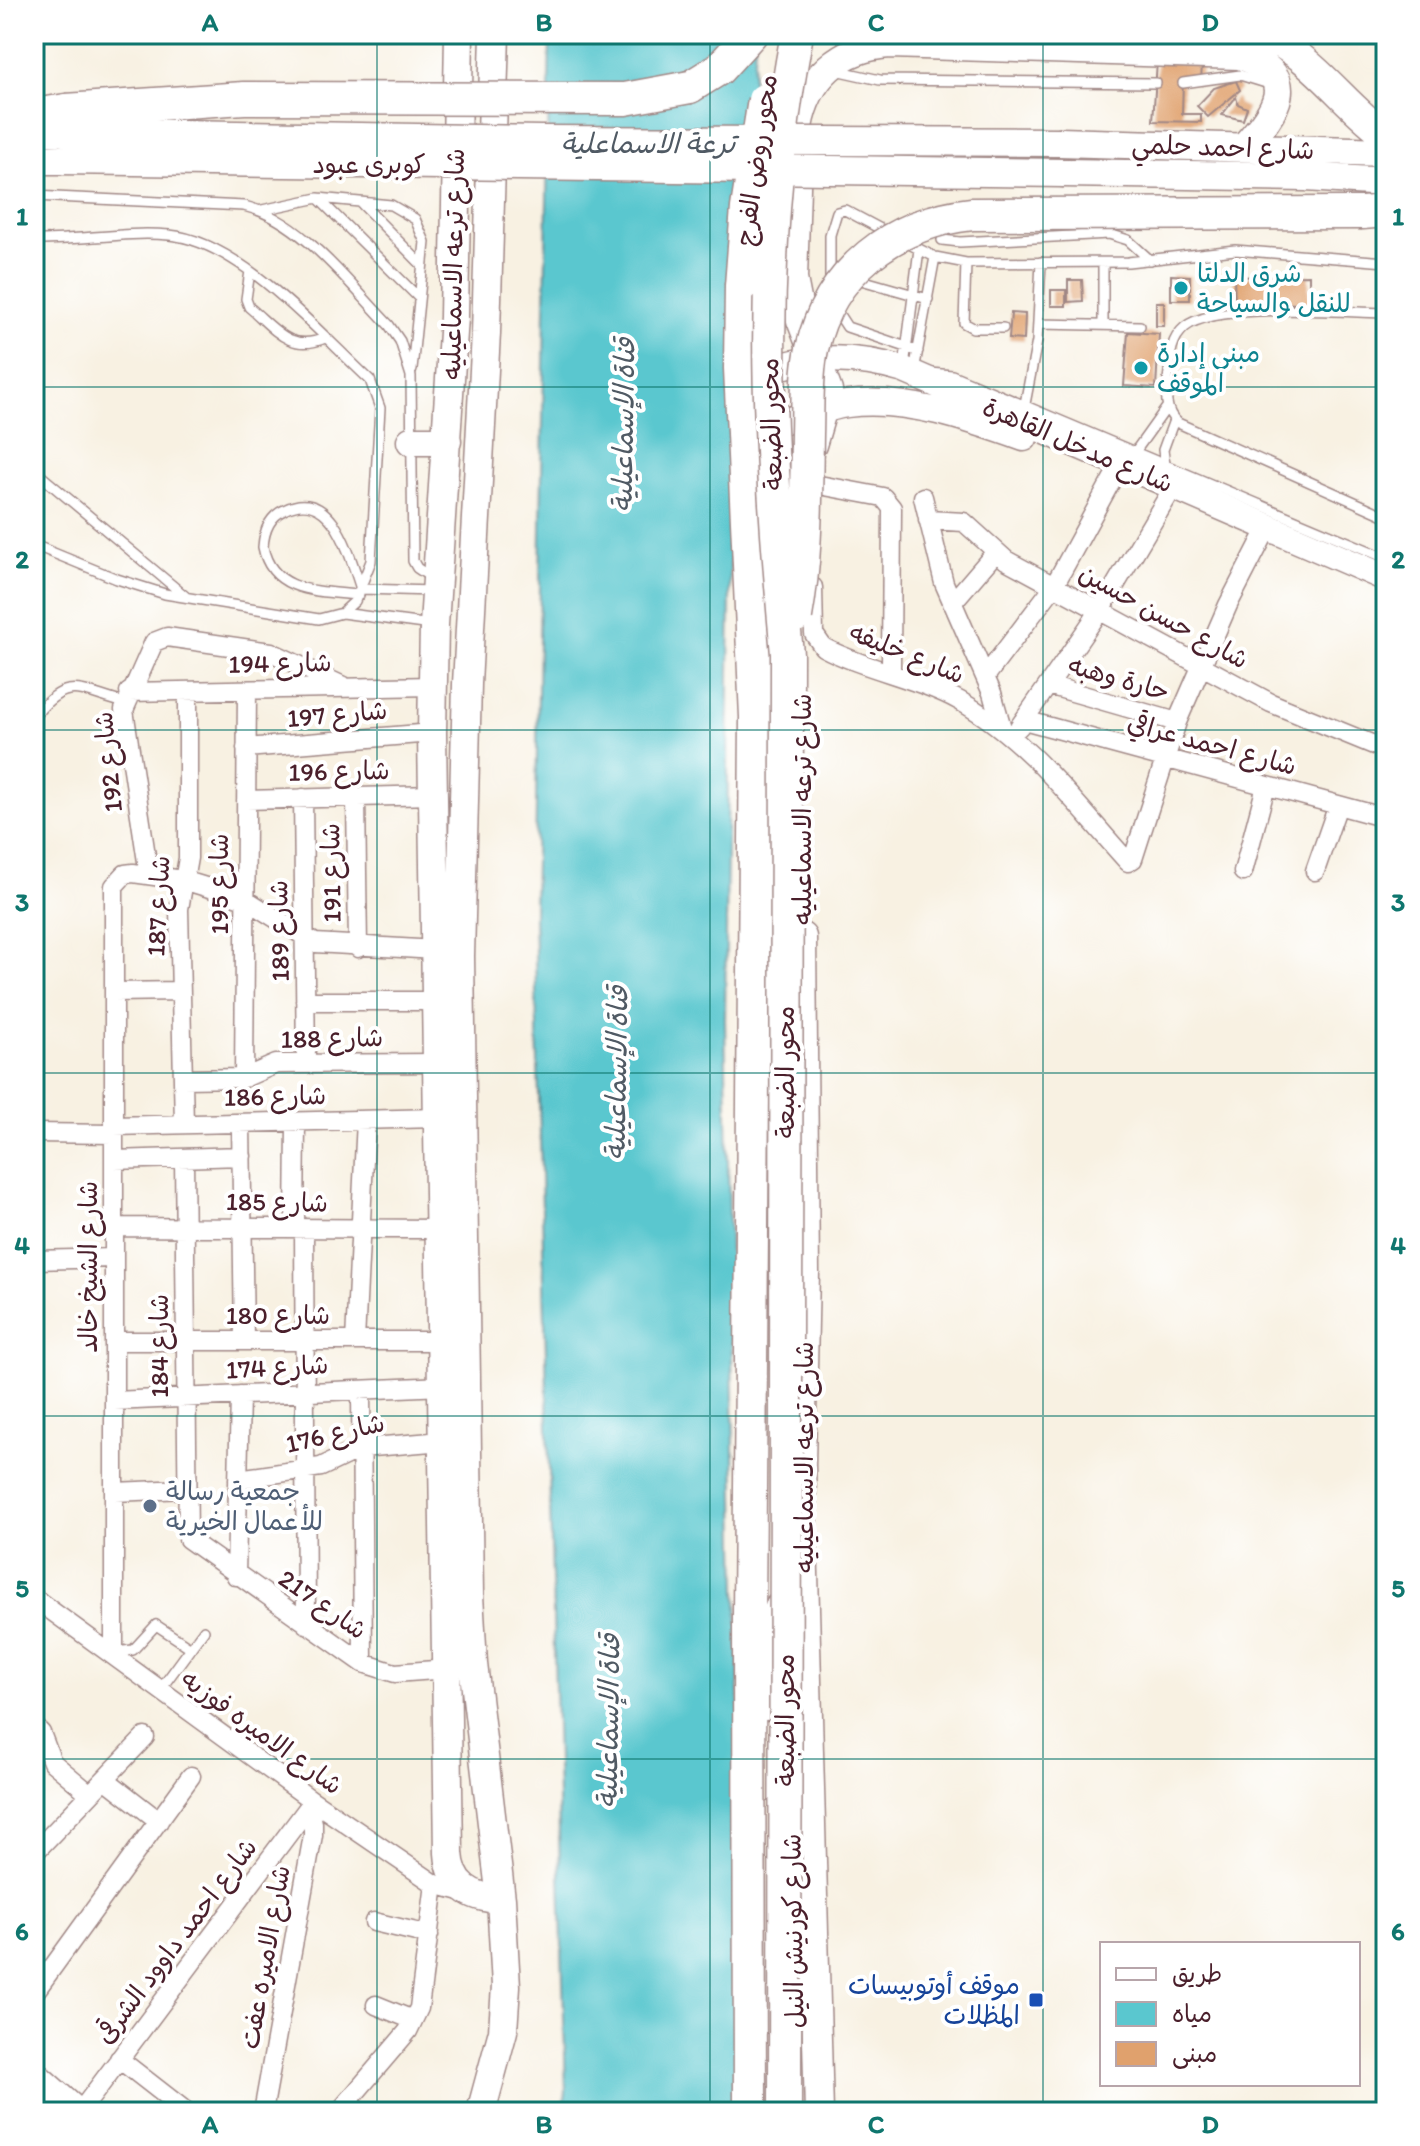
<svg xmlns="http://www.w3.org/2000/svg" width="1420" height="2146" font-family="Itim,'Playpen Sans Arabic',sans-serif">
	<rect width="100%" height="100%" fill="#fff"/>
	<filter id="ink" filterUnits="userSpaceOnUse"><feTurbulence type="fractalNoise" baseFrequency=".0125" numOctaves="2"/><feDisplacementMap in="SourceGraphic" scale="16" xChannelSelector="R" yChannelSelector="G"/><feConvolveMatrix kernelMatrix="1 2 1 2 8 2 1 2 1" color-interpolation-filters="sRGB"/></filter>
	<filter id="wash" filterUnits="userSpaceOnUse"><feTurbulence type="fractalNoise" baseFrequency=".006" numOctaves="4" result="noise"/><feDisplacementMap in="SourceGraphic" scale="32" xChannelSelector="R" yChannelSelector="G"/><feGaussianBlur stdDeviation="1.8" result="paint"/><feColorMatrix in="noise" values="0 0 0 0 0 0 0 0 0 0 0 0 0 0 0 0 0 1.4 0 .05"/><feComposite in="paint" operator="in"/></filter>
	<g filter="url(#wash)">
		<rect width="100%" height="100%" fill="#f8f1e2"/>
		<path fill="#5ac7cf" stroke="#52737d" stroke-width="2" d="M 550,34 L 756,34 L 733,330 L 725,1021 L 748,2112 L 563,2112 L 566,2092 L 534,915 Z"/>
		<g id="blocks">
			<path fill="#e0a16d" d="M 1157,61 L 1202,64 L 1201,81 L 1183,80 L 1182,114 L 1201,114 L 1201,122 L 1153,121 Z
				M 1236,81 L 1240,90 L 1208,117 L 1197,106 L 1214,88 Z
				M 1236,97 L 1238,104 L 1247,108 L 1243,120 L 1222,115 Z
				M 1171,275 L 1190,276 L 1190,300 L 1171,300 Z
				M 1309,275 L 1309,304 L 1235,303 L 1234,277 Z
				M 1068,280 L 1082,280 L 1083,301 L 1068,302 Z
				M 1051,290 L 1066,290 L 1066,306 L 1051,306 Z
				M 1156,302 L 1164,302 L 1164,326 L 1156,326 Z
				M 1011,313 L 1025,314 L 1024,340 L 1009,339 Z
				M 1128,332 L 1159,334 L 1156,388 L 1124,386 Z"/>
		</g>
	</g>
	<g filter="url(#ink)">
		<use href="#blocks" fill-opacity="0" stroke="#a18886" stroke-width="2"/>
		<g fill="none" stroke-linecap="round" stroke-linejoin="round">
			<defs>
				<path id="lane" d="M 835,70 L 880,80 L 1156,83
					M 1183,83 L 1240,75 L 1266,83
					M 34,196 L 244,206 C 301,219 349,284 389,325 L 400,341 L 411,376 L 413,561 L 417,568 L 432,578
					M 318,198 L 419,298
					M 360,202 L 422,265
					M 262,210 L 318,198 L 391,205 L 415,219 L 425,242 L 412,370
					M 34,240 C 79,241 125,231 169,235 C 240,241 319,333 370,380 L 380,408 L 371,561 L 355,601 L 342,613 L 319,619 L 165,594 L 117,579 L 34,545
					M 942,240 L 960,242 L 1109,234 L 1128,240 L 1150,260
					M 903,241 L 935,257 L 966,263 L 1128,262 L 1235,250 L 1386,262
					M 966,263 L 964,323 L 973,328 L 1003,328
					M 1103,263 L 1103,325
					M 250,271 L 246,299 L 249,307 C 275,329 290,353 325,338
					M 854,278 L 928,299
					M 830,284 L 830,235 L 837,212 L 845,210 L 890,234
					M 836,310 L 847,327 L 918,351
					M 1386,313 C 1345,312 1214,302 1185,327 C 1171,339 1170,354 1169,372 C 1167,390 1162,410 1178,423 L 1386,516
					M 1039,324 L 1140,326
					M 904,367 L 919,249
					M 914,371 L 935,257
					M 931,373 L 952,375 L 1386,558
					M 1024,409 L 1037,341 L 1041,262
					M 1132,456 L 1167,407
					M 1165,464 L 1163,450 L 1174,420
					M 34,470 L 185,596
					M 359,595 C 321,591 272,594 263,547 C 264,531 269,517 284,510 C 333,485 350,557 361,589 L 434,591
					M 342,613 L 431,625
					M 37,713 C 69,675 81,692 125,703
					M 114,1652 L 133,1650 L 156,1625 L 191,1648
					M 160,1690 L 204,1630"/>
				<path id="street" d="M 814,484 L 883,497 L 892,508 L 891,671
					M 923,497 L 944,583 L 992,693 L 1002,728
					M 928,520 L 964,522 L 1006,560 L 1202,666 L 1271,703 L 1386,750
					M 813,587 L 814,634 L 823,647 C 866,670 916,677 960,701 C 1028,739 1076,805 1128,862 L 1133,859 L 1177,722 L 1228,605 L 1262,539
					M 952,603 L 995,553
					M 985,677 L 1054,586 L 1114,476
					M 1048,685 L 1177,722
					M 129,692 L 433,686
					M 1024,720 L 1386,818
					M 1019,727 L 1101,609 L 1167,498
					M 246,748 L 432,733
					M 356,797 L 358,948
					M 303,798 L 306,1064
					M 246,800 L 433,795
					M 1315,871 L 1338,805
					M 1243,872 L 1266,786
					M 149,875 L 124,710 L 154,642 L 167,637 L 271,652 L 345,687
					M 114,992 L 181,991
					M 305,1001 L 437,1001
					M 244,1078 L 247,690
					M 183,1079 L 244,1078 L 276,1064 L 438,1063
					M 241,1123 L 244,1341
					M 184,1124 L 179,909 L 188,858 L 188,691
					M 114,1126 L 438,1118
					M 34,1133 L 114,1134
					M 184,1158 L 188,1539 L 363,1663 L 395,1673 L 448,1669
					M 114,1160 L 242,1156
					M 113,1227 L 440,1229
					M 295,1228 L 296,1122
					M 304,1228 L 306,1624
					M 34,1260 L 114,1258
					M 114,1341 L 442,1341
					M 355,1341 L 366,1120
					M 361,1390 L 363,1663
					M 114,1401 L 443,1386
					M 238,1479 L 321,1467 L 361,1448 L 443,1441
					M 114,1492 L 186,1489
					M 236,1576 L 240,1395
					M 34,1598 L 313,1801 L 435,1884 L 468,1893
					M 114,1656 L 114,886 L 125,874 L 133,873 L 183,880 L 245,899 L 315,943 L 436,950
					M 34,1726 L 41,1733 L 52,1762 L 90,1794
					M 105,1779 L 159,1821
					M 34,1853 L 145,1737
					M 374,1922 L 429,1935
					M 34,1993 L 191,1776
					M 376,2005 L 413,2020
					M 119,2059 L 187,2112
					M 80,2112 L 313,1801
					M 263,2112 L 313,1835 L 313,1822 L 304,1814
					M 339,2112 L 408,2031 L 419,2008 L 435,1884"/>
				<path id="secondary" d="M 761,372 C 809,355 855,355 904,370 L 1386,578
					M 762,423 C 793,424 818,408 847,404 C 904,396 971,419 1024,438"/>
				<path id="primary" d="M 459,34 L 454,317 L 434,625 L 432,733 L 449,1853 C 451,1885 470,1898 501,1899
					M 1259,34 C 1310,51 1343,105 1386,135
					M 34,131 L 63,132
					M 1060,142 L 1386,152
					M 34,160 L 59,160
					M 1064,173 L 1306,177 L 1386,182
					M 411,441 L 447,441
					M 812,445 L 828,391 L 801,320 L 793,279 L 798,127 C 807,77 840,47 890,44 L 1239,55 C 1303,75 1276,112 1244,147
					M 767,581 L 769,668
					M 802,937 L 805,1272 L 801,1465 L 819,2112
					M 765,1706 L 767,1643 L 780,1605
					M 34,2075 L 76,2112
					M 481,2112 L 503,2031 L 506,1986 L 501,1899 L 473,1664 L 469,1595 L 460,956 L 467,684 L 486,333 L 495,34"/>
				<path id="highway" d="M 690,87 L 719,69 L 751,34
					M 34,115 L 66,110
					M 1362,213 L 1386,211
					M 741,286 L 740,368 L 756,717 L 749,1617 L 750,2112"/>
			</defs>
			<use href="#lane" stroke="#a18886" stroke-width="12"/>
			<use href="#street" stroke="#a18886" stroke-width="21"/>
			<use href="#secondary" stroke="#a18886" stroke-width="29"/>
			<use href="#primary" stroke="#a18886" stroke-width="31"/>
			<use href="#highway" stroke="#a18886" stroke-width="35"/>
			<use href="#lane" stroke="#fff" stroke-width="9"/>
			<use href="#street" stroke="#fff" stroke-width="18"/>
			<use href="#secondary" stroke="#fff" stroke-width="26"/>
			<use href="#primary" stroke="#fff" stroke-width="28"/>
			<use href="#highway" stroke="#fff" stroke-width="32"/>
			<defs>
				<path id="primary-bridge" d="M 63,132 L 540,140 L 1060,142
					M 59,160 L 1064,173"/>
				<path id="highway-bridge" d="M 66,110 L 244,98 L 625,99 L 690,87
					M 741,286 L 747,208 L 764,100
					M 796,616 C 807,556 806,495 807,434 C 808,406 806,377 812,349 C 829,271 894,222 972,214 L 1362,213
					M 785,2112 L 787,654 C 767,440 756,248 797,34"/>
			</defs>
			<use href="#primary-bridge" stroke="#a18886" stroke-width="31" stroke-linecap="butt"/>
			<use href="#highway-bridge" stroke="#a18886" stroke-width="35" stroke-linecap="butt"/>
			<use href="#primary-bridge" stroke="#fff" stroke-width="28"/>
			<use href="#highway-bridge" stroke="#fff" stroke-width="32"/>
		</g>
	</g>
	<path fill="none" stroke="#0f766e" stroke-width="2" stroke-opacity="0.55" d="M 377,34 L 377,2112M 710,34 L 710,2112M 1043,34 L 1043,2112M 34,387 L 1386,387M 34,730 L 1386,730M 34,1073 L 1386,1073M 34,1416 L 1386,1416M 34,1759 L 1386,1759"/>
	<g fill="#0f9aa8" stroke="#fff" stroke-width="3">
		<circle cx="1181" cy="288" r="8"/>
		<circle cx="1141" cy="368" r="8"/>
	</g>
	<circle fill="#5c6f8a" stroke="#fff" stroke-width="3" cx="150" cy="1506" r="8"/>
	<rect fill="#1a4fb4" stroke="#fff" stroke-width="3" x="1028" y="1992" width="16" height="16" rx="4"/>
	<g text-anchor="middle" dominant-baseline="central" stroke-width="8" stroke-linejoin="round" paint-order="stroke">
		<g font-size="26" fill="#4a1f2b" stroke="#fff">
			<text transform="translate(1223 147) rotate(2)">شارع احمد حلمي</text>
			<text transform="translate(756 160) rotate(-82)">محور روض الفرج</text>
			<text x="369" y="164">كوبرى عبود</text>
			<text transform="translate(453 264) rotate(-89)">شارع ترعه الاسماعيليه</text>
			<text transform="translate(771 424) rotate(-92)">محور الضبعة</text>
			<text transform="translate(1078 445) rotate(23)">شارع مدخل القاهرة</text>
			<text transform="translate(1164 616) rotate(29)">شارع حسن حسين</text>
			<text transform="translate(907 653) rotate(22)">شارع خليفه</text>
			<text transform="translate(280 663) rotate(-1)">شارع 194</text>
			<text transform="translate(1119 678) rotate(16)">حارة وهبه</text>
			<text transform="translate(337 714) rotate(-5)">شارع 197</text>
			<text transform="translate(1212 744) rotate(15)">شارع احمد عراقي</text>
			<text transform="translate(108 762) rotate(-96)">شارع 192</text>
			<text transform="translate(339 771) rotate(-1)">شارع 196</text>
			<text transform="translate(802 809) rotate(-90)">شارع ترعه الاسماعيليه</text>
			<text transform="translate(331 873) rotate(-91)">شارع 191</text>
			<text transform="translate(219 884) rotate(-90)">شارع 195</text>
			<text transform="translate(158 906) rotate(-87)">شارع 187</text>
			<text transform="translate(279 931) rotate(-91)">شارع 189</text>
			<text transform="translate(332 1038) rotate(-1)">شارع 188</text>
			<text transform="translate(785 1072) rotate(-90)">محور الضبعة</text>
			<text transform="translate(275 1096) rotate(-1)">شارع 186</text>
			<text transform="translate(277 1202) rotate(1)">شارع 185</text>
			<text transform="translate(88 1267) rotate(-90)">شارع الشيخ خالد</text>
			<text x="278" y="1315">شارع 180</text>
			<text transform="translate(159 1346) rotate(-90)">شارع 184</text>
			<text transform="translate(277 1367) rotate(-3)">شارع 174</text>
			<text transform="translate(335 1433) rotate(-13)">شارع 176</text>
			<text transform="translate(804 1457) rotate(-90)">شارع ترعه الاسماعيليه</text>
			<text transform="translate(323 1604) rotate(35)">شارع 217</text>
			<text transform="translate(785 1720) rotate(-90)">محور الضبعة</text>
			<text transform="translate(262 1732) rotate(36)">شارع الاميره فوزيه</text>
			<text transform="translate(793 1931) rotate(-91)">شارع كورنيش النيل</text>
			<text transform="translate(176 1941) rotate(-53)">شارع احمد داوود الشرقى</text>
			<text transform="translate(265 1957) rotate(-80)">شارع الاميره عفت</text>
		</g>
		<g font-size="26" fill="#0d838f" stroke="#fff" text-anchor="start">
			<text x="1197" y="273">شرق الدلتا<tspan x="1197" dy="30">للنقل والسياحة</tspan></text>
			<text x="1157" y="353">مبنى إدارة<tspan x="1157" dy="30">الموقف</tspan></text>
		</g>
		<g font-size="26" fill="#4e5e75" stroke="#fff" text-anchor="start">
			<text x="166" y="1491">جمعية رسالة<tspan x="166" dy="30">للأعمال الخيرية</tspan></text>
		</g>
		<g font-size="26" fill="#164399" stroke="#fff" text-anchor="end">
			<text x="1020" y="1985">موقف أوتوبيسات<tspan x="1020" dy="30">المظلات</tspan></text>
		</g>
		<g font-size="28" font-style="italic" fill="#505a64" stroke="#fff">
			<text x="648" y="143">ترعة الاسماعلية</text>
			<text transform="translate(623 425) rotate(-89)">قناة الإسماعيلية</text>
			<text transform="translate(616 1073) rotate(-89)">قناة الإسماعيلية</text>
			<text transform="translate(608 1721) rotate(-89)">قناة الإسماعيلية</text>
		</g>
	</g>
	<rect width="1420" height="2146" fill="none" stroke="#fff" stroke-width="88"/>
	<rect x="1100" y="1942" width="260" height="144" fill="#ffffff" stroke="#b7a5aa" stroke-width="2"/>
	<rect x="1116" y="1968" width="40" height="12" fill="#ffffff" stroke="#b7a5aa" stroke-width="2"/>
	<text x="1172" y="1982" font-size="24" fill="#4a1f2b">طريق</text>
	<rect x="1116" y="2002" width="40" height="24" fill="#5ac7cf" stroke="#b7a5aa" stroke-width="2"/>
	<text x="1172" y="2022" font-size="24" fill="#4a1f2b">مياه</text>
	<rect x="1116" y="2042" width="40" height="24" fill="#e0a16d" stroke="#b7a5aa" stroke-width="2"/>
	<text x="1172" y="2062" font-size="24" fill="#4a1f2b">مبنى</text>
	<rect x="44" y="44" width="1332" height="2058" fill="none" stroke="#0f766e" stroke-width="3"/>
	<g font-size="26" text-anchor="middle" font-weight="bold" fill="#0f766e">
		<text x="210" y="31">A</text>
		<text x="544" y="31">B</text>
		<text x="876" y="31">C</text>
		<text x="1210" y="31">D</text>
		<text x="22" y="225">1</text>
		<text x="1398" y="225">1</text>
		<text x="22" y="568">2</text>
		<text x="1398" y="568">2</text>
		<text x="22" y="911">3</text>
		<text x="1398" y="911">3</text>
		<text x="22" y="1254">4</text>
		<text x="1398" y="1254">4</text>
		<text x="22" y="1597">5</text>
		<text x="1398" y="1597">5</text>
		<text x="22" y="1940">6</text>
		<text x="1398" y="1940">6</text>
		<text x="210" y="2133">A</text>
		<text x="544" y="2133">B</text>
		<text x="876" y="2133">C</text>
		<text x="1210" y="2133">D</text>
	</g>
</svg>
